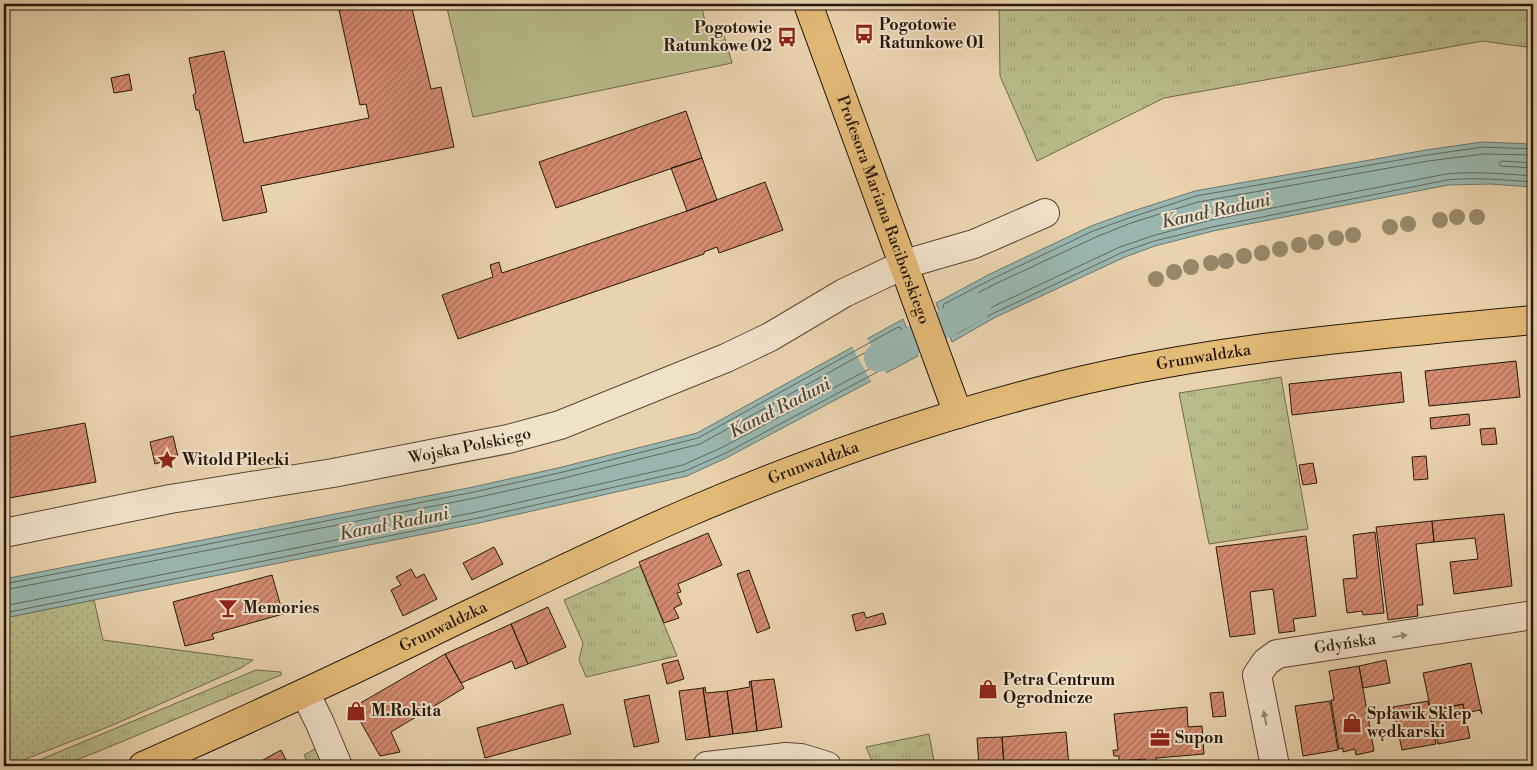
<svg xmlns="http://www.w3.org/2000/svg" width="1537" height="770" font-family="'Libre Bodoni',serif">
	<defs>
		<pattern id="grass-tufts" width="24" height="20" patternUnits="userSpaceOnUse" patternTransform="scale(1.25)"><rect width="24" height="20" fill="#b8bc89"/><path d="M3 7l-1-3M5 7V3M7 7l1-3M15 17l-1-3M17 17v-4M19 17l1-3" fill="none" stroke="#9ea175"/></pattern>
		<pattern id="park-dots" width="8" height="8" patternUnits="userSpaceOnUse" patternTransform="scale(1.25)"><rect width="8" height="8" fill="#b8bc89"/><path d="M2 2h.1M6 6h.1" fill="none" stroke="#9ea175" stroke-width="1.8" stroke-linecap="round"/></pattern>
		<pattern id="building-hatch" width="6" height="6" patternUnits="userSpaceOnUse" patternTransform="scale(1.25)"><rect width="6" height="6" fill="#d58b6f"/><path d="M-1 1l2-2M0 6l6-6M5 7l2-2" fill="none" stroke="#ad715a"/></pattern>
	</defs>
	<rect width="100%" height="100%" fill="#e9d3ae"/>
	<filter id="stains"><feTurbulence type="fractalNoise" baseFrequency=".004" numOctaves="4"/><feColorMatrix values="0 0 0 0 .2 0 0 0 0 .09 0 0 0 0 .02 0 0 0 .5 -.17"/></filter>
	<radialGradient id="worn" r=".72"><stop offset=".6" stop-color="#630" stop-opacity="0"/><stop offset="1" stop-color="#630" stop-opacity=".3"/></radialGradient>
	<path fill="url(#grass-tufts)" stroke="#6f6a4a" d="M 999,4 L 1533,4 L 1533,48 L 1483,41 L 1164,98 L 1037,161 L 1000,76 Z
		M 1281,377 L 1308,529 L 1209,544 L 1179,393 Z
		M 640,566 L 677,656 L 586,677 L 579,660 L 583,643 L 564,600 Z
		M 256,670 L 281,672 L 281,675 L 97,752 L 59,766 L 25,766 Z
		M 929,734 L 935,766 L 897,766 L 891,765 L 874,766 L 866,747 Z
		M 315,749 L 319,752 L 324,766 L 309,766 L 304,755 Z"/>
	<path fill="url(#park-dots)" stroke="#6f6a4a" d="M 94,600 L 103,640 L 253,660 L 241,668 L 113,725 L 8,766 L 4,766 L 4,618 Z"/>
	<path fill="#b8bc89" stroke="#6f6a4a" d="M 446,4 L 701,4 L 708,34 L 723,32 L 732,63 L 473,117 Z"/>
	<path fill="#99b7b0" stroke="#6b786e" d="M 1482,142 L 1533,144 L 1533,187 L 1490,184 L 1448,185 L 1213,231 L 1155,246 L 1125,257 L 994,318 L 952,342 L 936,303 L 990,274 L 1091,226 L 1127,213 L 1195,191 L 1426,150 Z
		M 903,319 L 918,356 L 728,457 L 687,476 L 479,523 L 4,618 L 4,579 L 473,487 L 558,468 L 697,433 Z"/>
	<path fill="#e9d3ae" d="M 866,336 L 887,375 L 872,383 L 851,345 Z"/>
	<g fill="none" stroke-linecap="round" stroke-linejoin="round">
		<path stroke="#60685e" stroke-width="1" d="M 1533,149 L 1483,147 L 1427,155 L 1196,196 L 1129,218 L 1093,231 L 992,279 L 944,304 L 943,307 L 953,332 L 956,334 L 992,314 L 1123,252 L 1154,241 L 1212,227 L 1447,180 C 1476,177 1504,180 1533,182
			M 1533,155 L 1483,154 L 1428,161 L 1198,202 L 1131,223 L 1096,237 L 995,284 L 952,307 L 951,310 L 957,323 L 960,325 L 990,308 L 1120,247 L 1152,236 L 1211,220 L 1446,174 C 1475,171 1504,174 1533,176
			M 1533,163 L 1502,161 L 1499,163 L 1501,166 L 1533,168
			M 4,584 L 474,492 L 559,473 L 698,438 L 898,327 L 901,328 L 911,352 L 909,355 L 726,453 L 685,471 L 478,518 L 4,613
			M 4,590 L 475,498 L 560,479 L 700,444 L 895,336 L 898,337 L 903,349 L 901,352 L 723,447 L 683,465 L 477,512 L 4,606"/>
		<path stroke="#99b7b0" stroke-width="28" d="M 878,358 L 977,307"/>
	</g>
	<path fill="url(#building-hatch)" stroke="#26190c" d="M 371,4 L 411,4 L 431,89 L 441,87 L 454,147 L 261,186 L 267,212 L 223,221 L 199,110 L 196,110 L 193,95 L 196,93 L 189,58 L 224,51 L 244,143 L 369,118 L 366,104 L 360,105 L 339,10 Z
		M 129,74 L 132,90 L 114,93 L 111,78 Z
		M 686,111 L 702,158 L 556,208 L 539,162 Z
		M 702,158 L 717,200 L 687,211 L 671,168 Z
		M 765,182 L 783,230 L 719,253 L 717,247 L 704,252 L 704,254 L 458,339 L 442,295 L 493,277 L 490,265 L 499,262 L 502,273 L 687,211 Z
		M 1516,361 L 1520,397 L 1429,406 L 1425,371 Z
		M 1401,372 L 1404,402 L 1292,415 L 1289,384 Z
		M 1469,414 L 1470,425 L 1431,429 L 1430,418 Z
		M 85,423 L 96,482 L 4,499 L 4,438 Z
		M 1495,428 L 1497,444 L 1482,445 L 1480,429 Z
		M 173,436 L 178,457 L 155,464 L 150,442 Z
		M 1426,456 L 1428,479 L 1414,480 L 1412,457 Z
		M 1313,463 L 1317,483 L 1303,485 L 1299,465 Z
		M 1504,514 L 1512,586 L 1454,594 L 1450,562 L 1478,559 L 1475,538 L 1434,542 L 1432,521 Z
		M 1432,521 L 1434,542 L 1416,544 L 1423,605 L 1417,605 L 1418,616 L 1388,620 L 1376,527 Z
		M 1375,532 L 1384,613 L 1363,615 L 1362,611 L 1347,613 L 1343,579 L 1357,578 L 1353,535 Z
		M 708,533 L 722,565 L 678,584 L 681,592 L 677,593 L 682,604 L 674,608 L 679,618 L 664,623 L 639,562 Z
		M 1306,536 L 1316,616 L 1293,619 L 1295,631 L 1279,633 L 1273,589 L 1250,592 L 1255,634 L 1230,637 L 1216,547 Z
		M 494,547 L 503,564 L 472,580 L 463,563 Z
		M 411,569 L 416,578 L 424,574 L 437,599 L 403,616 L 391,590 L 401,585 L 396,577 Z
		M 749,570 L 770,628 L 757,633 L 737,574 Z
		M 272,575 L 283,614 L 212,634 L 214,639 L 185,646 L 173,602 Z
		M 548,607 L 566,647 L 528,664 L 511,624 Z
		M 864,612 L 866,618 L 883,613 L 886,624 L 856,631 L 852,615 Z
		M 511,624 L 528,664 L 515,669 L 512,661 L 461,683 L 445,654 Z
		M 445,654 L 464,688 L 391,732 L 400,752 L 380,756 L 355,712 L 357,705 Z
		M 678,660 L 684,679 L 667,684 L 662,664 Z
		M 1386,660 L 1390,683 L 1363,688 L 1359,666 Z
		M 1471,663 L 1482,714 L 1480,710 L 1465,713 L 1463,704 L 1431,711 L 1423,673 Z
		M 1359,666 L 1374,751 L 1356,755 L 1355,749 L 1343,752 L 1343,748 L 1339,749 L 1331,700 L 1334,700 L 1329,671 Z
		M 774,679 L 782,727 L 757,731 L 751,681 Z
		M 751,681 L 757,731 L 733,734 L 727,691 L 750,687 L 749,682 Z
		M 705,687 L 706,693 L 727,691 L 733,734 L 710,737 L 703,688 Z
		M 703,688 L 710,737 L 686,740 L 679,691 Z
		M 1223,692 L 1226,716 L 1213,717 L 1210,693 Z
		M 649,695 L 659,742 L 634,747 L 624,700 Z
		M 1330,701 L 1338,750 L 1303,756 L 1295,706 Z
		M 1428,701 L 1436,744 L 1402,750 L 1393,707 Z
		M 563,704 L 571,734 L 485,758 L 477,728 Z
		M 1463,704 L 1470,738 L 1438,744 L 1431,711 Z
		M 1187,707 L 1188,727 L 1202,726 L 1204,754 L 1156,758 L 1157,764 L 1145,765 L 1145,759 L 1119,761 L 1119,756 L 1114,756 L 1113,750 L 1118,750 L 1114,714 Z
		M 1066,732 L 1069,766 L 1004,766 L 1002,737 Z
		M 1002,737 L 1004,766 L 979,766 L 977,738 Z
		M 281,750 L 289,766 L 267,766 L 263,760 Z"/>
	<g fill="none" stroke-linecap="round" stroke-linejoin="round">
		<defs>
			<g id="minor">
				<path id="s1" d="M 4,533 L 170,499 L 333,473 L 508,439 L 560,425 L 726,358 L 770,337 L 844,293 L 905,264 L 974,244 L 1045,213"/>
				<path d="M 305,693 L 319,721 L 338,766"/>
				<path d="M 707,766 L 786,757 L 801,758 L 827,766"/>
				<path id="s2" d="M 1275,766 L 1257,675 L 1266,662 L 1277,654 L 1533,615"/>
			</g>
			<g id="major">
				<path id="s3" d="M 808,4 L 958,414"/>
				<path id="s4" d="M 143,766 C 252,718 359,668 465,616 C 539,581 612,545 687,513 C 799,465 918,423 1036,392 C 1199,348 1366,336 1533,320"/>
			</g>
		</defs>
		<use href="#minor" stroke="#574834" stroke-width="30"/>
		<use href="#major" stroke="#26190c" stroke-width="30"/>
		<use href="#minor" stroke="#f1e2ca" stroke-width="28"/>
		<use href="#major" stroke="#e4ba77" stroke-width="28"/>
	</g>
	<g fill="#96886a">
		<circle cx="1457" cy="217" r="8"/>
		<circle cx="1477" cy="217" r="8"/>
		<circle cx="1440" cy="220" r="8"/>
		<circle cx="1408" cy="224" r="8"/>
		<circle cx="1390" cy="227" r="8"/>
		<circle cx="1353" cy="235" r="8"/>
		<circle cx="1336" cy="238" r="8"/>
		<circle cx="1316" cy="242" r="8"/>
		<circle cx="1299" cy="245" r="8"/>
		<circle cx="1280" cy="249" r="8"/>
		<circle cx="1262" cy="253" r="8"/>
		<circle cx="1244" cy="256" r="8"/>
		<circle cx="1226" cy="261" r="8"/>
		<circle cx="1211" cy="263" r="8"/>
		<circle cx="1191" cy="267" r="8"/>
		<circle cx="1174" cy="272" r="8"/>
		<circle cx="1156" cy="279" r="8"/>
	</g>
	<defs><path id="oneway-solid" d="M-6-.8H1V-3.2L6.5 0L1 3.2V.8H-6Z" transform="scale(1.25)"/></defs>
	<g fill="#968874">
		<use href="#oneway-solid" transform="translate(1400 636) rotate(-9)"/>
		<use href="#oneway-solid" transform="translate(1265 718) rotate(-101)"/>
	</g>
	<defs>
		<symbol id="bus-bare" viewBox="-9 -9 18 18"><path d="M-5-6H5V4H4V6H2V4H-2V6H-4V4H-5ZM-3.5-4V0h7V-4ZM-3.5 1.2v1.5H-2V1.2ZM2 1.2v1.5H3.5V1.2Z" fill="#8f2418" stroke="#f1e2ca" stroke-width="2.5" paint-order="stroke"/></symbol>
		<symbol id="sight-bare" viewBox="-9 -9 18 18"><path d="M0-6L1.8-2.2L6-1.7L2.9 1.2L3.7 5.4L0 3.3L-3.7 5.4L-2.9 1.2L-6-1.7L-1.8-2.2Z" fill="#8f2418" stroke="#f1e2ca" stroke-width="2.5" paint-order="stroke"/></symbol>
		<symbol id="bar-bare" viewBox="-9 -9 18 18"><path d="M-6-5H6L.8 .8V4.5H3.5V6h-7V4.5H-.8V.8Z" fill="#8f2418" stroke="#f1e2ca" stroke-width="2.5" paint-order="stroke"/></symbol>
		<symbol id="shop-bare" viewBox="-9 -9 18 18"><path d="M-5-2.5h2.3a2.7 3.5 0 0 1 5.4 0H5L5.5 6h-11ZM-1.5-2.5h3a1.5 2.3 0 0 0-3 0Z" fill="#8f2418" stroke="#f1e2ca" stroke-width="2.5" paint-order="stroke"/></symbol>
		<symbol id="office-bare" viewBox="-9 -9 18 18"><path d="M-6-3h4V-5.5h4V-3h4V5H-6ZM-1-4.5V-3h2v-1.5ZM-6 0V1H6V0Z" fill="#8f2418" stroke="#f1e2ca" stroke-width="2.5" paint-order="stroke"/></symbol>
	</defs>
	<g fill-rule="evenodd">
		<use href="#bus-bare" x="850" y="20" width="28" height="28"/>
		<use href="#bus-bare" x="773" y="23" width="28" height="28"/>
		<use href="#sight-bare" x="153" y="446" width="28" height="28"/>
		<use href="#bar-bare" x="214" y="594" width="28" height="28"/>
		<use href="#shop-bare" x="974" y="675" width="28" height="28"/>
		<use href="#shop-bare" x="342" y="697" width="28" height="28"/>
		<use href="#shop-bare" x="1338" y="709" width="28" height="28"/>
		<use href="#office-bare" x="1146" y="724" width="28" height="28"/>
	</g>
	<g text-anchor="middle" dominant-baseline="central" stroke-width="4" stroke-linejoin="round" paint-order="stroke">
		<g font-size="16" font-weight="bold" fill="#26190c" stroke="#f1e2ca" text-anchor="start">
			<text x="879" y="25">Pogotowie<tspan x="879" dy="18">Ratunkowe 01</tspan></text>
			<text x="772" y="28" text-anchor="end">Pogotowie<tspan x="772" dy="18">Ratunkowe 02</tspan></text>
			<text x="182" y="460">Witold Pilecki</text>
			<text x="243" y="608">Memories</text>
			<text x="1003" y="680">Petra Centrum<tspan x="1003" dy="18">Ogrodnicze</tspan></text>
			<text x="371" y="711">M.Rokita</text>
			<text x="1367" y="714">Spławik Sklep<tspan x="1367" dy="18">wędkarski</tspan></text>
			<text x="1175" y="738">Supon</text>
		</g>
		<g font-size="16" fill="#26190c" stroke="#f1e2ca">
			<text stroke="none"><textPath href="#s3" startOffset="219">Profesora Mariana Raciborskiego</textPath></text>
			<text stroke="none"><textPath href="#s4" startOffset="1141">Grunwaldzka</textPath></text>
			<text stroke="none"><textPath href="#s1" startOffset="474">Wojska Polskiego</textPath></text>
			<text stroke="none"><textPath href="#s4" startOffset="736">Grunwaldzka</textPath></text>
			<text stroke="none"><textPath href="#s4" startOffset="331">Grunwaldzka</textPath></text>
			<text stroke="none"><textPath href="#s2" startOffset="191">Gdyńska</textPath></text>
		</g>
		<g font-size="18" font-style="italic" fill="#48483d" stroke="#f1e2ca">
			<text transform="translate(1216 211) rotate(-12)">Kanał Raduni</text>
			<text transform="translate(780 408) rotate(-27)">Kanał Raduni</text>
			<text transform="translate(394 524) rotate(-11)">Kanał Raduni</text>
		</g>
	</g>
	<rect width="1537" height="770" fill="none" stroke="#e9d3ae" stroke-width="20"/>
	<rect x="5" y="5" width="1527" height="760" fill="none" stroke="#26190c" stroke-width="2.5"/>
	<rect x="10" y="10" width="1517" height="750" fill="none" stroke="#26190c"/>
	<rect width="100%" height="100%" filter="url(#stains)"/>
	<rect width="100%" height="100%" fill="url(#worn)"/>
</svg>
